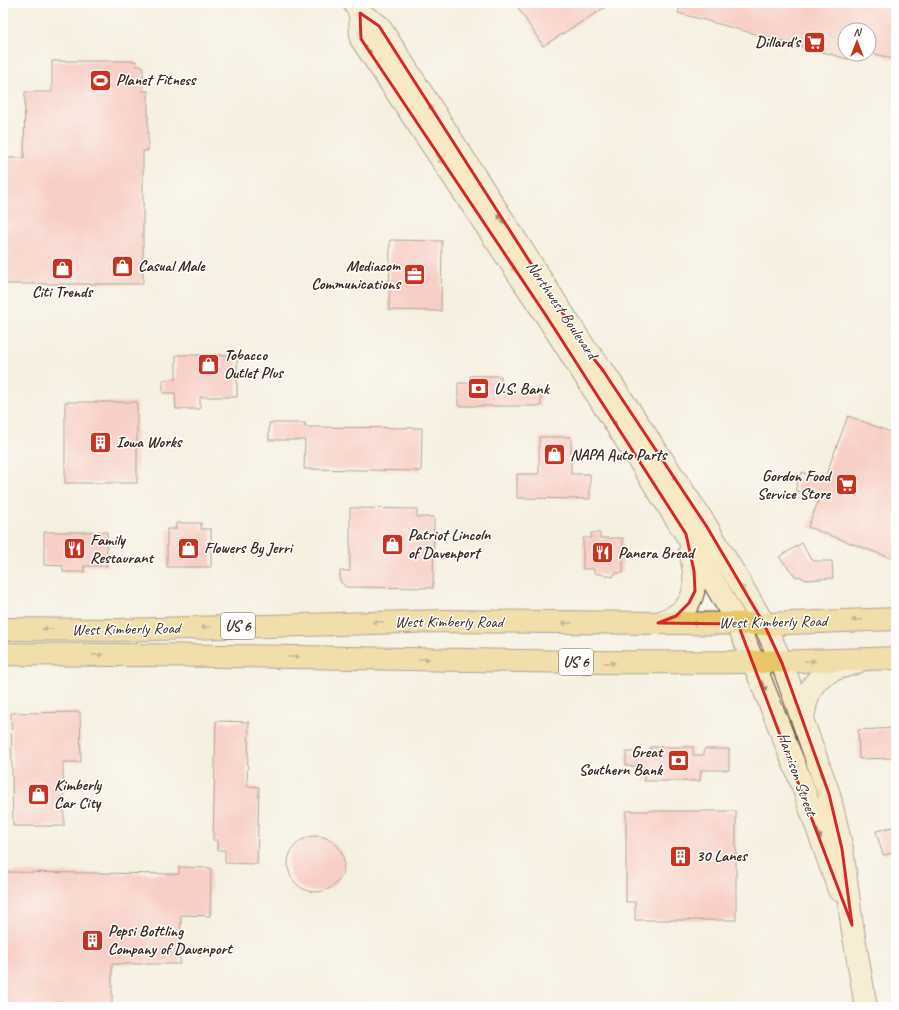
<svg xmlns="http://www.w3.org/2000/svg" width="899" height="1010" font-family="Caveat,sans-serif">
	<rect width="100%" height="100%" fill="#fff"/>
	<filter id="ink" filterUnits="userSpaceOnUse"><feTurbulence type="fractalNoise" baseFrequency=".025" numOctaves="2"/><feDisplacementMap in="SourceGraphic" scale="8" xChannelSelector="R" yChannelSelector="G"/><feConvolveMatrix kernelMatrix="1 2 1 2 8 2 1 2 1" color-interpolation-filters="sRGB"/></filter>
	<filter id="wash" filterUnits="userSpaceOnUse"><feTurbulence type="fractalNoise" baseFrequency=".012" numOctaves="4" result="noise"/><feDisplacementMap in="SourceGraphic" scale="16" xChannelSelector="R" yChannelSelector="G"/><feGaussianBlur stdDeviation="0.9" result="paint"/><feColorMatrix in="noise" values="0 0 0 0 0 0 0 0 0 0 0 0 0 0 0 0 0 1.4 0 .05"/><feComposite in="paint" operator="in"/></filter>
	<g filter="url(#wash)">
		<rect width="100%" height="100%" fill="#f6f0e1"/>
		<g id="blocks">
			<path fill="#fba7a4" d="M 515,3 L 612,3 L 543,46 Z
				M 681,3 L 896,3 L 896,60 L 869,52 L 869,30 L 845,30 L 845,54 L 850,54 L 848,59 L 678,13 Z
				M 52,61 L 136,61 L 136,66 L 143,66 L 143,91 L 148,91 L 148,151 L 143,151 L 143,284 L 3,284 L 3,158 L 24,158 L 25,92 L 52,92 Z
				M 390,240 L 442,241 L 441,311 L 389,310 Z
				M 176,355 L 237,355 L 237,397 L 200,397 L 200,409 L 176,409 L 175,393 L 163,393 L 163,380 L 176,379 Z
				M 470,376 L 501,376 L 501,394 L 509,386 L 513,392 L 541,393 L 541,406 L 458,406 L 458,383 L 470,383 Z
				M 65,402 L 137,402 L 137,483 L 65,483 Z
				M 848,416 L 896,434 L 896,560 L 808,527 L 819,499 L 795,490 L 802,472 L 824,480 Z
				M 269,423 L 305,423 L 305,427 L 422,428 L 421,471 L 304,469 L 305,440 L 269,440 Z
				M 539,437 L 571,437 L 571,474 L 590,474 L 590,499 L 517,498 L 517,474 L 539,474 Z
				M 350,508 L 417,509 L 417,517 L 434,517 L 433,588 L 346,587 L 340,581 L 340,571 L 350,571 Z
				M 176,523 L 201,523 L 201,529 L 211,529 L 211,567 L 167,567 L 167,529 L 176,529 Z
				M 44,532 L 107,532 L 107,566 L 84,566 L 84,572 L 63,572 L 63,566 L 44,565 Z
				M 591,533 L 600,533 L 600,538 L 623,538 L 623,573 L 615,573 L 613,577 L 594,573 L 594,569 L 583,569 L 583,538 L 591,538 Z
				M 802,543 L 810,558 L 815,561 L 832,561 L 833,578 L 806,580 L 799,576 L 796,577 L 779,557 Z
				M 80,712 L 81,762 L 63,762 L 64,826 L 13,826 L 11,713 Z
				M 216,721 L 249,722 L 247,786 L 259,787 L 257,864 L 225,863 L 225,850 L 217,850 L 217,840 L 213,840 Z
				M 896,728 L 896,758 L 859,759 L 858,730 Z
				M 650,747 L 693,747 L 693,755 L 704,755 L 704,749 L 729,749 L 729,770 L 701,770 L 700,781 L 644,781 L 644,767 L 626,766 L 626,752 L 649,752 Z
				M 626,811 L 736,811 L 736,920 L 635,920 L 635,902 L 626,902 Z
				M 896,826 L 896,852 L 883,855 L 876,831 Z
				M288 864a28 28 0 1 1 56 0a28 28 0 1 1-56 0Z
				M 179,867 L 211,868 L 210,916 L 181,915 L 180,964 L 112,964 L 112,1007 L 3,1007 L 3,872 L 179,874 Z
				M 894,875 L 896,875 L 896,912 L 894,912 Z"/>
		</g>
	</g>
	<g filter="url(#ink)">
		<use href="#blocks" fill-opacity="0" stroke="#57483b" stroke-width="1"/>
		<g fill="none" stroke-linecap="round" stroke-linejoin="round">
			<defs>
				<path id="secondary" d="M 354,3 L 360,13 L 379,26 L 585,348 L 602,369 L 707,527 L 764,624 L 782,663 L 829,794 L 842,849 L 852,925 L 866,1007
					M 360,13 L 361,39 L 547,317 L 686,534 L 738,624 L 800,779 L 839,890
					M 658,623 C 697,611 699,587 690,551
					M 803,720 C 808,681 818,672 856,663"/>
				<path id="primary" d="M 3,629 L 120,630 L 444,621 L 764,624 L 896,619
					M 3,654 C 118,655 233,655 349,658 C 531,661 713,666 896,658"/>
			</defs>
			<use href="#secondary" stroke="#57483b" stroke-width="24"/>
			<use href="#primary" stroke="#57483b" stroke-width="24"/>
			<use href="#secondary" stroke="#f6e9c3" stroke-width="22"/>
			<use href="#primary" stroke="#e9c769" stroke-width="22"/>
		</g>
		<defs><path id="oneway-solid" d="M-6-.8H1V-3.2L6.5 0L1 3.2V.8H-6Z"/></defs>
		<g fill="#988a70">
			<use href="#oneway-solid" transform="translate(368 50) rotate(57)"/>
			<use href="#oneway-solid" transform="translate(432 109) rotate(-122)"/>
			<use href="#oneway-solid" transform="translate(439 159) rotate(57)"/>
			<use href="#oneway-solid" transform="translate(501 219) rotate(-123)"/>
			<use href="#oneway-solid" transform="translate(512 267) rotate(56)"/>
			<use href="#oneway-solid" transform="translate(603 372) rotate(-126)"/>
			<use href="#oneway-solid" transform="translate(613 421) rotate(58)"/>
			<use href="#oneway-solid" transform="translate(676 480) rotate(-123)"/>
			<use href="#oneway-solid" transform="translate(744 590) rotate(-121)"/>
			<use href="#oneway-solid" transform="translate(764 686) rotate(67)"/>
			<use href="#oneway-solid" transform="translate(823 777) rotate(-110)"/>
			<use href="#oneway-solid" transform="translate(819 834) rotate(71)"/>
		</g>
		<g fill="#897140">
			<use href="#oneway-solid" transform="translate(857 620) rotate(178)"/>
			<use href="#oneway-solid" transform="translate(378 622) rotate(178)"/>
			<use href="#oneway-solid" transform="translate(567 623) rotate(-179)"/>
			<use href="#oneway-solid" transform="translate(697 624) rotate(-180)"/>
			<use href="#oneway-solid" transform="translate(206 627) rotate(178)"/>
			<use href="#oneway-solid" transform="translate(48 629) rotate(-180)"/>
			<use href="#oneway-solid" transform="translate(98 655) rotate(1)"/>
			<use href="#oneway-solid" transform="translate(294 657) rotate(1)"/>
			<use href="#oneway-solid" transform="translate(424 659) rotate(1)"/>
			<use href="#oneway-solid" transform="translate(810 661) rotate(-2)"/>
			<use href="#oneway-solid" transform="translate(610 663) rotate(1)"/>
		</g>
	</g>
	<path d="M0 0H899V1010H0ZM 360,13 L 379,26 L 585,348 L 602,369 L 707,527 L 764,624 L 782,663 L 829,794 L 842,849 L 852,925 L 738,624 L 658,623 L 676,616 L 689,603 L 695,591 L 694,571 L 686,534 L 547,317 L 361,39 Z" fill="#f6f0e1" fill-opacity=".55" fill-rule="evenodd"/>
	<path fill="none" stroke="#d62828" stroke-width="3" stroke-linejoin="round" d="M 360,13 L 379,26 L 585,348 L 602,369 L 707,527 L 764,624 L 782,663 L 829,794 L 842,849 L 852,925 L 738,624 L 658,623 L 676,616 L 689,603 L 695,591 L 694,571 L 686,534 L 547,317 L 361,39 Z"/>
	<defs>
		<symbol id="supermarket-square" viewBox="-11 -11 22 22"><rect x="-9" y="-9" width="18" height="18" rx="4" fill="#c8321e" stroke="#fff"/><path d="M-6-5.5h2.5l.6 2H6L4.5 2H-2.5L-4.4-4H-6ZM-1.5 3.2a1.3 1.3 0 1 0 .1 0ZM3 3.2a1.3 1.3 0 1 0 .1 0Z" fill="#fff"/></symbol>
		<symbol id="stadium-square" viewBox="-11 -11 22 22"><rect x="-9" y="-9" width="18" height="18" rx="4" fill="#c8321e" stroke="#fff"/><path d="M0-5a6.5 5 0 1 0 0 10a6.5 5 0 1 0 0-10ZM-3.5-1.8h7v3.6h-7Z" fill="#fff"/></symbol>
		<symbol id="shop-square" viewBox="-11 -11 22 22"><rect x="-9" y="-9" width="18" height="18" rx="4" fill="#c8321e" stroke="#fff"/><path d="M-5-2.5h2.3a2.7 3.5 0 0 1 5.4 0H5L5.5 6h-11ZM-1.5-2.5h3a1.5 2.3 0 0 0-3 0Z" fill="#fff"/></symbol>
		<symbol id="office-square" viewBox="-11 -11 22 22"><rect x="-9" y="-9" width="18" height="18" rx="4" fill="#c8321e" stroke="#fff"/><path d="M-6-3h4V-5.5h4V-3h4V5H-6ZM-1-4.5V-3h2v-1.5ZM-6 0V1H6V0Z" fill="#fff"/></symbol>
		<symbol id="bank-square" viewBox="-11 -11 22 22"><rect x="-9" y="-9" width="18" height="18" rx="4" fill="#c8321e" stroke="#fff"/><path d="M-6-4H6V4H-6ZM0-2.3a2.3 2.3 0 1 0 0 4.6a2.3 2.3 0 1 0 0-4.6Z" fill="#fff"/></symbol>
		<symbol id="building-square" viewBox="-11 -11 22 22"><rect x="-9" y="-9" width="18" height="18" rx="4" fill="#c8321e" stroke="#fff"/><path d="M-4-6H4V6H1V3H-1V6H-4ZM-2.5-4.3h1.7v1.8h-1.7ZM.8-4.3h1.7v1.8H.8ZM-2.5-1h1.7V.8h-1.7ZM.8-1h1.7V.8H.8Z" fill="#fff"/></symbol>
		<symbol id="restaurant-square" viewBox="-11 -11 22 22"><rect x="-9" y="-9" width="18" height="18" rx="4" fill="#c8321e" stroke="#fff"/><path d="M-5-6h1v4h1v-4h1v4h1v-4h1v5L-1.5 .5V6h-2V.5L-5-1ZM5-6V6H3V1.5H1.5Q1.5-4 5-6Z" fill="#fff"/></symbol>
	</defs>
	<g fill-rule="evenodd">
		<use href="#supermarket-square" x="802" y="30" width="25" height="25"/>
		<use href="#stadium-square" x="88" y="68" width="25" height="25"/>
		<use href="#shop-square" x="110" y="254" width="25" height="25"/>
		<use href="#shop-square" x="50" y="256" width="25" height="25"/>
		<use href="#office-square" x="402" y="262" width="25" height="25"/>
		<use href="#shop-square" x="196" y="352" width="25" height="25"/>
		<use href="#bank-square" x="466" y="376" width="25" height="25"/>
		<use href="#building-square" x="88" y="430" width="25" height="25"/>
		<use href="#shop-square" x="542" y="442" width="25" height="25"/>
		<use href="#supermarket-square" x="834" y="472" width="25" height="25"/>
		<use href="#shop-square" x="380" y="532" width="25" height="25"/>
		<use href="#shop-square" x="176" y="536" width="25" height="25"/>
		<use href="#restaurant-square" x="62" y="536" width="25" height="25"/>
		<use href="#restaurant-square" x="590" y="540" width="25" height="25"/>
		<use href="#bank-square" x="666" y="748" width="25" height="25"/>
		<use href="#shop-square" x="26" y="782" width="25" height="25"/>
		<use href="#building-square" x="668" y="844" width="25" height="25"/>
		<use href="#building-square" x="80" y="928" width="25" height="25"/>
	</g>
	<g text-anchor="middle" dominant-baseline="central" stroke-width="3" stroke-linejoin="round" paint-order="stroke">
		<g fill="#fff" stroke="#766a62" stroke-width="1">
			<rect x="221" y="613" width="34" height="26" rx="3"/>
			<rect x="559" y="649" width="34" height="26" rx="3"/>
		</g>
		<g font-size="15" font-weight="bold" fill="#3b2a1e">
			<text x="238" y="626">US 6</text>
			<text x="576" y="662">US 6</text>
		</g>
		<g font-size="16" font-weight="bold" fill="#3b2a1e" stroke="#fff" text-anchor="start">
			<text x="800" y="42" text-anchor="end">Dillard's</text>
			<text x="116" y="80">Planet Fitness</text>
			<text x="138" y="266">Casual Male</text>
			<text x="400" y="266" text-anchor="end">Mediacom<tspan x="400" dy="18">Communications</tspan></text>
			<text x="62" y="292" text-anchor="middle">Citi Trends</text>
			<text x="224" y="355">Tobacco<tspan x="224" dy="18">Outlet Plus</tspan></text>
			<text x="494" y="389">U.S. Bank</text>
			<text x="116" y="442">Iowa Works</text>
			<text x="570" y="455">NAPA Auto Parts</text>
			<text x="830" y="476" text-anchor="end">Gordon Food<tspan x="830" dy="18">Service Store</tspan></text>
			<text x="408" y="535">Patriot Lincoln<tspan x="408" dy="18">of Davenport</tspan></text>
			<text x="90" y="540">Family<tspan x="90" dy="18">Restaurant</tspan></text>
			<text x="204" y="548">Flowers By Jerri</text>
			<text x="618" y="553">Panera Bread</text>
			<text x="662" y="752" text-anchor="end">Great<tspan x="662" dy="18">Southern Bank</tspan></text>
			<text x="54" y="785">Kimberly<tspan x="54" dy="18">Car City</tspan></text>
			<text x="696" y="856">30 Lanes</text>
			<text x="108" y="931">Pepsi Bottling<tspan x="108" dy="18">Company of Davenport</tspan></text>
		</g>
		<g font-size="16" fill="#3b2a1e" stroke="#fff">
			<text transform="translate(562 310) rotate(56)">Northwest Boulevard</text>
			<text x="449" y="622">West Kimberly Road</text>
			<text transform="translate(773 622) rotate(-1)">West Kimberly Road</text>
			<text transform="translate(126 629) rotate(-1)">West Kimberly Road</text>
			<text transform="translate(797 774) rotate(70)">Harrison Street</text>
		</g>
	</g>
	<rect width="899" height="1010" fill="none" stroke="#fff" stroke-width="16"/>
	<g transform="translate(857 42)"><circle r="19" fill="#ffffff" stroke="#b1aaa5"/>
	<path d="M0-3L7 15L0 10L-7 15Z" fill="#c8321e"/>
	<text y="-6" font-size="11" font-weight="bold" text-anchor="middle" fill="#3b2a1e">N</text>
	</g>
</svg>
